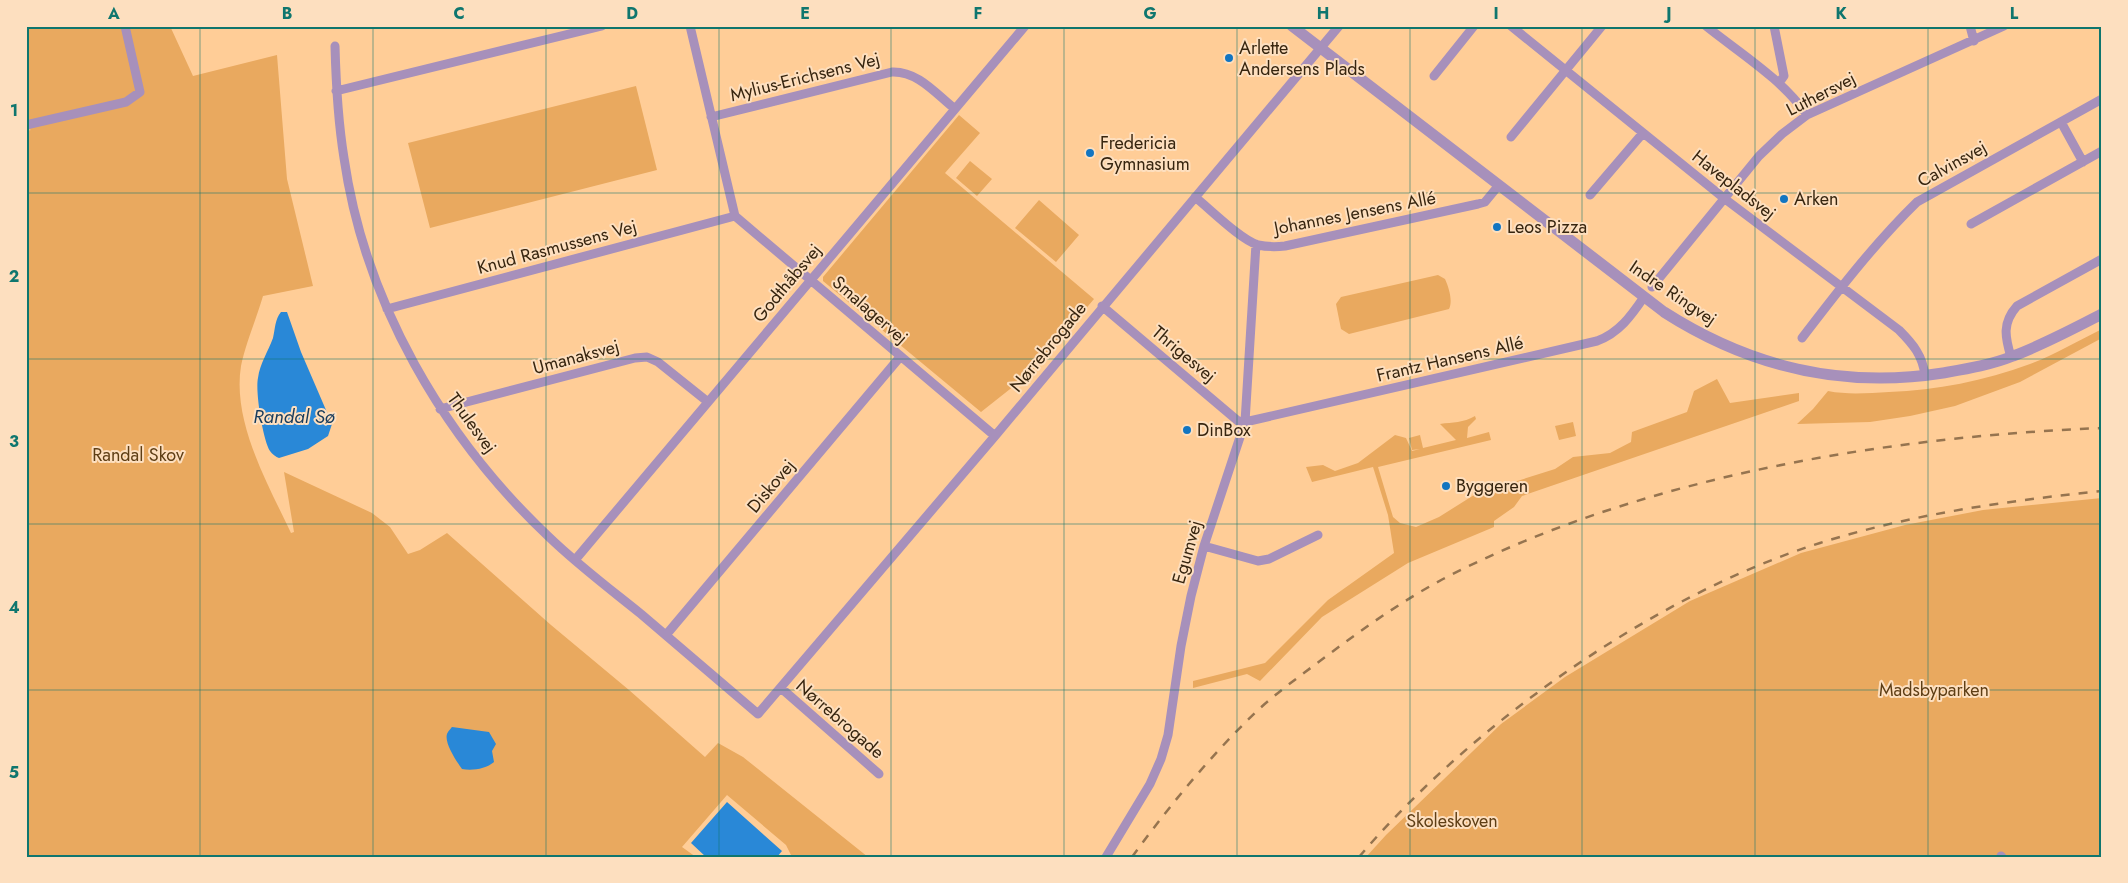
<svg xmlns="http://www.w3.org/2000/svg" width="2128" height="883" font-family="Jost,sans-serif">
	<rect width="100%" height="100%" fill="#ffcd97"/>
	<path fill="#e9a95f" d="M 26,26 L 170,26 L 193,76 L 277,55 L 287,179 L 313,286 L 263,296 C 257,317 245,345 241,366 C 232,422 268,484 291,533 L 294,532 L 284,472 L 372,513 L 390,527 L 408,554 L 420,550 L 447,533 L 551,625 L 629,690 L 705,757 L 718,743 L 743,757 L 868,857 L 792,857 L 786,845 L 727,795 L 682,847 L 696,857 L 26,857 L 26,131 L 31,130 L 26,128 Z
		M 636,86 L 657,170 L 430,228 L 408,143 Z
		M 959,115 L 980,133 L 945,173 L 1094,299 L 1033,371 L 981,412 L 823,281 L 823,277 Z
		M 970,161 L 992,179 L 977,196 L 956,178 Z
		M 1039,200 L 1079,235 L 1056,262 L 1015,228 Z
		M 1438,275 L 1445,279 C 1449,288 1453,301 1449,309 L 1349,334 L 1341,329 L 1336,304 L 1341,297 Z
		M 2102,329 L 2102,338 L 2020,382 L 1955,406 L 1910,416 L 1870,422 L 1797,424 L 1813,409 L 1828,391 C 1848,395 1869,393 1889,392 C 1937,390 1984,381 2030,364 C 2054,355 2078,341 2102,329 Z
		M 1717,379 L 1730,403 L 1799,393 L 1799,401 L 1522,496 L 1514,507 L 1494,521 L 1494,527 L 1408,563 L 1322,617 L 1260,681 L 1247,674 L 1193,688 L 1193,681 L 1265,663 L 1328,600 L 1394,553 L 1388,515 L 1373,467 L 1312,482 L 1306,467 L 1323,465 L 1335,471 L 1358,463 L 1395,435 L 1406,438 L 1412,451 L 1420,449 L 1412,450 L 1409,438 L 1420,435 L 1423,448 L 1456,440 L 1440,424 C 1453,422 1463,423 1475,416 L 1476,419 L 1468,427 L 1467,438 L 1489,432 L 1491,440 L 1378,467 L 1393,517 L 1400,523 L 1416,527 L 1439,517 L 1474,495 L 1488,494 L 1511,483 L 1555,469 L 1573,457 L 1610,453 L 1631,442 L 1632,432 L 1687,412 L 1694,391 Z
		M 1573,422 L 1576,436 L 1559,440 L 1555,426 Z
		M 2102,498 L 2102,857 L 1366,857 L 1386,835 L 1501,724 L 1565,677 L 1690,601 L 1801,553 L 1905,525 L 1983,510 Z"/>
	<path fill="#2988d7" d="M 281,312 L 287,312 L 301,352 L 332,424 L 328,436 L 308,449 L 279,458 C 276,457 272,454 270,451 C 263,440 255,391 258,378 C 260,363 268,352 273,338 C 275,329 275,319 281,312 Z
		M 452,727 L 489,732 L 496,744 L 492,751 L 494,762 C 486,769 472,771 462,769 C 457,762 444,743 447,734 C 447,733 451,728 452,727 Z
		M 727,802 L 782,851 L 777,857 L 706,857 L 691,843 Z"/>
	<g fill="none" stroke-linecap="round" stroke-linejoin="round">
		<path stroke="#a790bb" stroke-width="9" d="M 690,26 L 735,216 L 995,436
			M 1511,26 L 1725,199 L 1899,330 C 1913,344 1923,356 1925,376
			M 1706,26 C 1741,54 1782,79 1807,115
			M 1774,26 L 1784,76 L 1779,83
			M 1970,26 L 1974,41
			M 335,46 C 336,84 338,121 344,158 C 365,303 443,437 549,537 C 578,565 610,589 641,614 C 680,647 719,681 758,714 L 995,436 L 1339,26
			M 1434,76 L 1474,26
			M 336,91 L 602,26
			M 711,117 L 892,72 C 918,71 936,94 955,109
			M 2061,122 L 2083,162
			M 26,125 L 126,102 L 140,92 L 125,26
			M 1511,137 L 1602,26
			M 1590,195 L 1643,133
			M 1195,197 C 1210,209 1241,240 1258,245 C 1267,247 1276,247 1285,246 L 1478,204 L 1485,202 L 1499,185
			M 1971,224 L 2102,151
			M 1652,287 L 1759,156 L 1782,134 L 1807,115 L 2004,26
			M 1102,306 L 1238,421 L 1245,422 L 1597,341 C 1619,333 1631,316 1644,297
			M 387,309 L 735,216
			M 1802,338 C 1838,291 1874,244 1917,202 L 2102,99
			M 2011,357 C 2005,337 2002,323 2017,306 L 2102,259
			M 440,409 L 635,358 L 647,357 L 658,362 L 708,402
			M 1204,546 L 1258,561 L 1269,559 L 1318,535
			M 575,560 L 1025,26
			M 666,635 L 900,357
			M 781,688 L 879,774
			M 2001,856 L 2002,857
			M 1106,857 L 1150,784 L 1161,759 L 1168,735 L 1181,646 L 1191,596 L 1204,546 L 1245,422 L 1256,244"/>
		<path stroke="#a790bb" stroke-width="11" d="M 1292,26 L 1664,312 C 1750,367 1841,389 1943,373 C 1966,369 1991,365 2013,356 C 2043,345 2073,329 2102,314"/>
		<path stroke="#96744f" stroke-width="2.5" stroke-dasharray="9 9" stroke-linecap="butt" d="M 1132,857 C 1170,805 1211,755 1258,710 C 1280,690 1304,673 1328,655 C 1364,628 1402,601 1443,579 C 1639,477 1882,437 2102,428
			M 1359,857 C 1472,724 1654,595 1820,543 C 1912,514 2006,501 2102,491"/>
	</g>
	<path fill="none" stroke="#0f766e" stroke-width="1" stroke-opacity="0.55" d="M 200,26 L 200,857M 373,26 L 373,857M 546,26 L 546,857M 719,26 L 719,857M 891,26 L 891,857M 1064,26 L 1064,857M 1237,26 L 1237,857M 1410,26 L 1410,857M 1582,26 L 1582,857M 1755,26 L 1755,857M 1928,26 L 1928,857M 26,193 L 2102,193M 26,359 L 2102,359M 26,524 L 2102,524M 26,690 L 2102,690"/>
	<g fill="#1275c1" stroke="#fddfbf" stroke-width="2">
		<circle cx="1229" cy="58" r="5"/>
		<circle cx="1090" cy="153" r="5"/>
		<circle cx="1784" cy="199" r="5"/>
		<circle cx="1497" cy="227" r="5"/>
		<circle cx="1187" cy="430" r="5"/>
		<circle cx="1446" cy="486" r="5"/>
	</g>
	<g text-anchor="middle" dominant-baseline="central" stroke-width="4" stroke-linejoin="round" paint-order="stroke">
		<g font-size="18" fill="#37250f" stroke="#fddfbf" text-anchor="start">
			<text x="1239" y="48">Arlette<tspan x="1239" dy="21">Andersens Plads</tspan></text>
			<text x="1100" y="143">Fredericia<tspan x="1100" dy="21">Gymnasium</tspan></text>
			<text x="1794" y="199">Arken</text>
			<text x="1507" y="227">Leos Pizza</text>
			<text x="1197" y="430">DinBox</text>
			<text x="1456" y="486">Byggeren</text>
		</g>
		<g font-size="18" fill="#37250f" stroke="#fddfbf">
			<text transform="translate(805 77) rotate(-14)">Mylius-Erichsens Vej</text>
			<text transform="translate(1821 94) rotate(-27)">Luthersvej</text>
			<text transform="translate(1952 164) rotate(-29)">Calvinsvej</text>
			<text transform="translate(1734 185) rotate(38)">Havepladsvej</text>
			<text transform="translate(1355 213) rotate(-11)">Johannes Jensens Allé</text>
			<text transform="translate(557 247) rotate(-15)">Knud Rasmussens Vej</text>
			<text transform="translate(787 283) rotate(-50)">Godthåbsvej</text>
			<text transform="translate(1673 293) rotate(34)">Indre Ringvej</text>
			<text transform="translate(870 310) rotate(41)">Smalagervej</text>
			<text transform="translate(1048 347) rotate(-51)">Nørrebrogade</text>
			<text transform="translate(1184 354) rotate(40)">Thrigesvej</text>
			<text transform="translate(576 357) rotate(-15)">Umanaksvej</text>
			<text transform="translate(1450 359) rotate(-13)">Frantz Hansens Allé</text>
			<text transform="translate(472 423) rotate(54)">Thulesvej</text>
			<text transform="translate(771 486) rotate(-50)">Diskovej</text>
			<text transform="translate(1187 552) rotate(-74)">Egumvej</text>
			<text transform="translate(840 719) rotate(41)">Nørrebrogade</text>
		</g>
		<g font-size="18" fill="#5e3e15" stroke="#fddfbf">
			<text x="138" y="455">Randal Skov</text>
			<text x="1934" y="690">Madsbyparken</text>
			<text x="1452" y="821">Skoleskoven</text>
		</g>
		<g font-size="19" font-style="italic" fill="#173b5c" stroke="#fddfbf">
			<text x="294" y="416">Randal Sø</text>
		</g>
	</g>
	<rect width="2128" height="883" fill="none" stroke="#fddfbf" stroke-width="55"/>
	<rect x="28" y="28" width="2072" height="828" fill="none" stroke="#0f766e" stroke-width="2"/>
	<g font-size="16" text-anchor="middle" font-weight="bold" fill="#0f766e">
		<text x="114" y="19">A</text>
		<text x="287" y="19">B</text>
		<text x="459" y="19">C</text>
		<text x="632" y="19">D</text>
		<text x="805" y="19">E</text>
		<text x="978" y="19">F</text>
		<text x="1150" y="19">G</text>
		<text x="1323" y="19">H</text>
		<text x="1496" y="19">I</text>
		<text x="1669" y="19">J</text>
		<text x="1841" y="19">K</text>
		<text x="2014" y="19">L</text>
		<text x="14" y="116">1</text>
		<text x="14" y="282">2</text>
		<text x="14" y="447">3</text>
		<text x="14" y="613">4</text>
		<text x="14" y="778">5</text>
	</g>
</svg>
